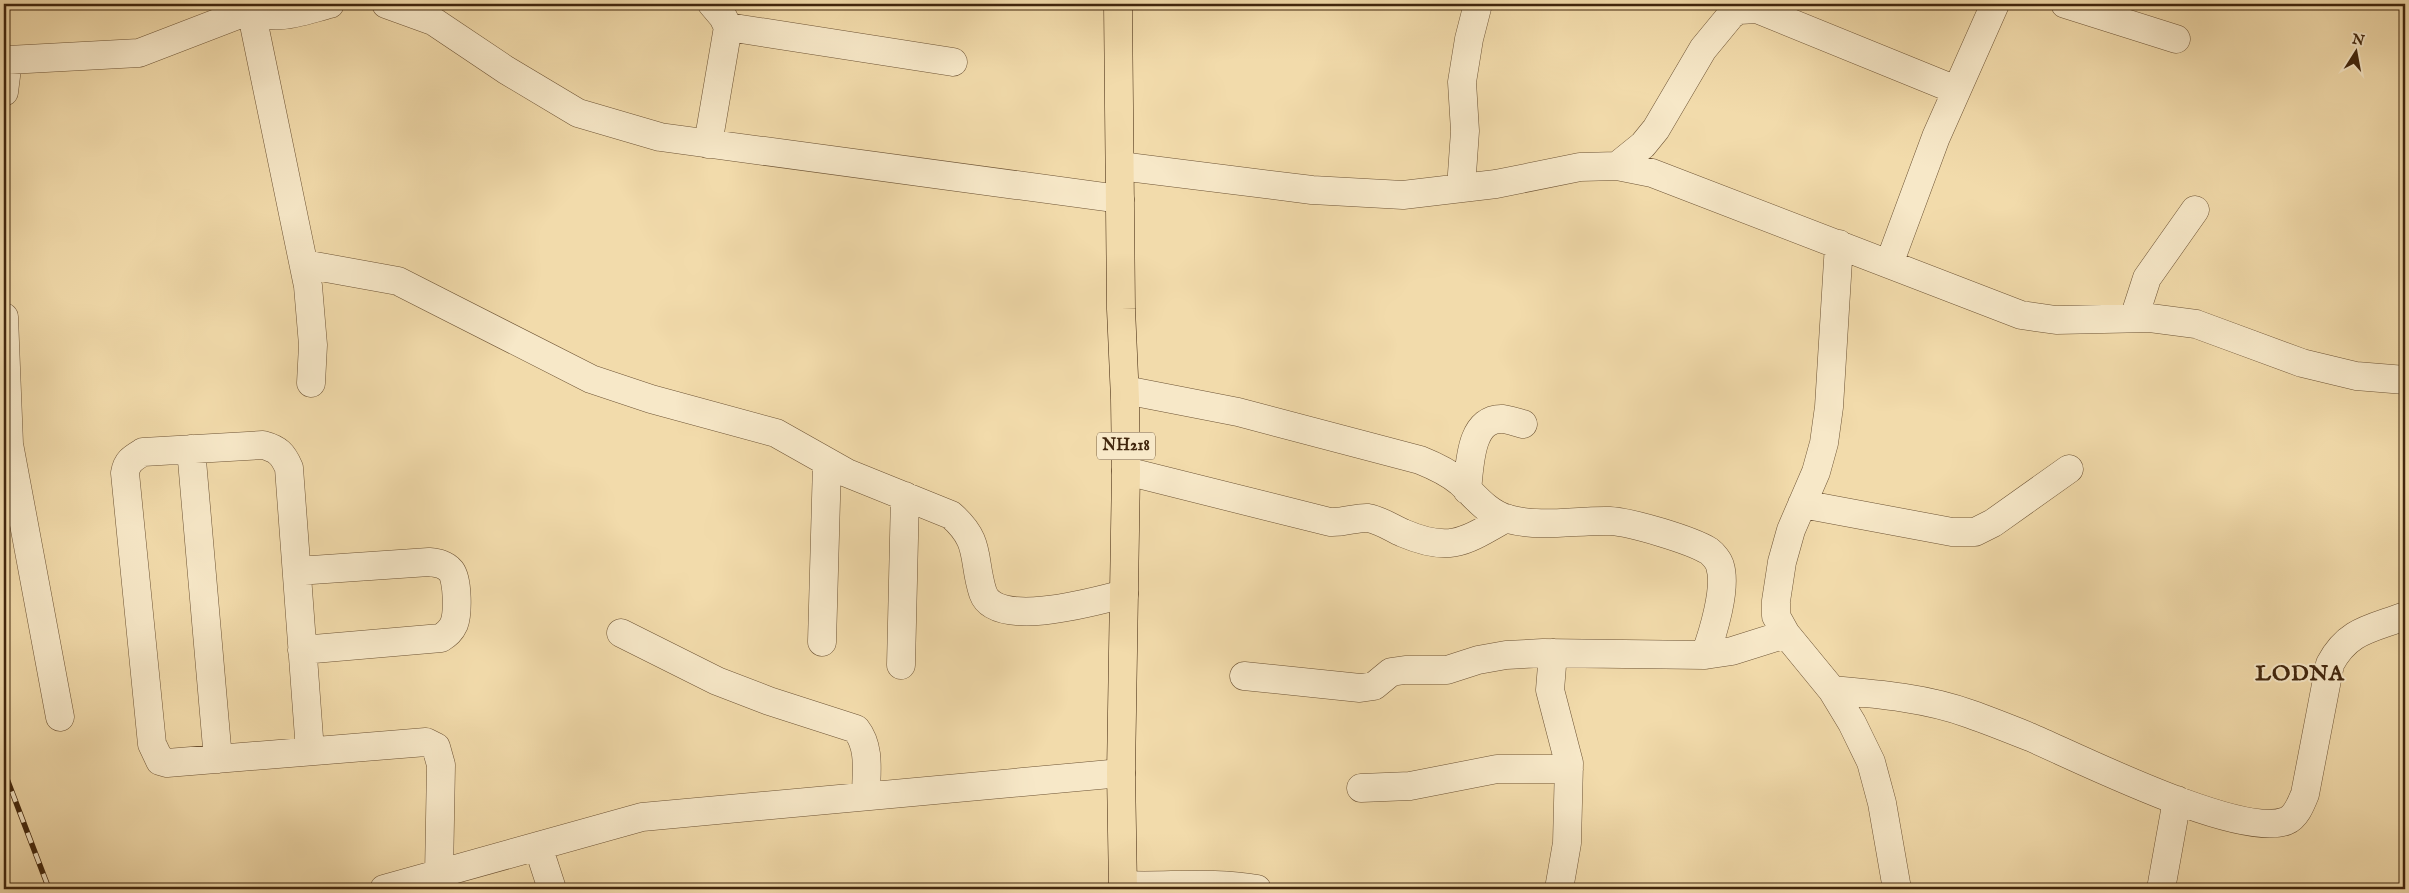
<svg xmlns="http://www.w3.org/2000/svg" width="2409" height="893" font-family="'IM FELL English',serif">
	<rect width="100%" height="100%" fill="#f2dbab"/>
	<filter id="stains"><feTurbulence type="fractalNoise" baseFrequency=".004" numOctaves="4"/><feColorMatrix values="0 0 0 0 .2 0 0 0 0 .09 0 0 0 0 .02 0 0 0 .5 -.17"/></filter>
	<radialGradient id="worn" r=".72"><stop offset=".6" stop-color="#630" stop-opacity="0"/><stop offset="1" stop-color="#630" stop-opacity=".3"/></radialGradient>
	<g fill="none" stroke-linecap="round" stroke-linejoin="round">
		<defs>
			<path id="minor" d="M 244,4 C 268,26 302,11 330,4
				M 386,4 L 433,21 L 506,70 L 578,113 L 660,137 L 1120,199
				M 2065,4 L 2176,39
				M 728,27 L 953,62
				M 4,92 L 8,60 L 139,53 L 251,10 L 308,286 L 313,345 L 311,383
				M 708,144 L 728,27 L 723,17 L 712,4
				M 1120,166 L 1312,190 L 1403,195 L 1496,184 L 1580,167 L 1617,166 L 1652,173 L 2021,315 L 2056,320 L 2150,318 L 2196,324 L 2302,363 L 2356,376 L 2405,380
				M 1617,166 L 1643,145 L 1656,129 L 1703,49 L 1731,15 L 1739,10 L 1757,9 L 1956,90
				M 1461,188 L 1465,131 L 1462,82 L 1469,39 L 1478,4
				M 1839,244 L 1829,407 L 1824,443 L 1816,472 L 1791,530 L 1782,562 L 1776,601 L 1776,616 L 1786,634 L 1832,690 L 1852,723 L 1871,762 L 1882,803 L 1897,889
				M 304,264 L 398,281 L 591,379 L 651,399 L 776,433 L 847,473 L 951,515 C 982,542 972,559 983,593 C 996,630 1097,601 1124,594
				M 1889,264 L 1936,137 L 1995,4
				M 4,317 L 9,444 L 60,717
				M 2134,318 L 2147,278 L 2195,210
				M 1125,390 L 1238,412 L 1420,460 C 1435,466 1448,472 1460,482 C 1475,496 1487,513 1508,519 C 1541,528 1576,520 1610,521 C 1631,522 1691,540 1709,551 C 1713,554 1719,561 1720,566 C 1727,588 1713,633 1705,655
				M 191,449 L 218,759
				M 1126,471 L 1330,522 C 1344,523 1357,517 1368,518 C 1380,520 1392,528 1403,533 C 1450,553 1464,542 1506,518
				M 1467,490 C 1470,467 1469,417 1503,419 C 1509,420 1516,422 1523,424
				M 1802,504 L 1952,532 L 1975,532 L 1993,523 L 2069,469
				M 297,571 L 429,562 C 438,563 445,564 451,571 C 458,580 458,614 454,624 C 451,631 447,634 441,638 L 302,650
				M 621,633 L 717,681 L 769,701 L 856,729 C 871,748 866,773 866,796
				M 822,642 L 827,464
				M 1553,653 L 1550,690 L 1569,763 L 1567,843 L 1559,889
				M 901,665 L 905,496
				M 1244,676 L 1360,688 L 1374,686 L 1391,672 L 1405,670 L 1447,670 L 1478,660 L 1506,655 L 1543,653 L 1705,655 L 1732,651 L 1786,634
				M 1832,690 C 1878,694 1926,698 1970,714 C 1990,721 2010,729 2030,737 C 2079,758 2240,839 2286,821 C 2296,817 2301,804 2305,794 L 2330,664 C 2348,630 2371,629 2405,616
				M 310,751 L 289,468 C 283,454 278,449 263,445 L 143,452 C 133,458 127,461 125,473 L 152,744 L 160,761 L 167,763 L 426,742 L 436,747 L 441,765 L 439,874
				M 1361,788 L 1410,786 L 1497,769 L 1569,769
				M 538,846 L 552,889
				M 1123,885 C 1167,887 1213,881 1257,889
				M 384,889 L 642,817 L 1121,773
				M 2161,889 L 2177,800"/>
			<path id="highway" d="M 1118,4 L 1121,309 L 1125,399 L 1126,471 L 1121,773 L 1123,889"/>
		</defs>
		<use href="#minor" stroke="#6d5334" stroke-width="29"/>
		<use href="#highway" stroke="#41260d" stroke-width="29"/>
		<use href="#minor" stroke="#f7e8c8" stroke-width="28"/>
		<use href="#highway" stroke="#f2dbab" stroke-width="28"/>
		<defs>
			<path id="rail" d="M 4,771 L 49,889"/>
		</defs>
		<use href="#rail" stroke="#41260d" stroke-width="5.5"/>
		<use href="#rail" stroke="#f7e8c8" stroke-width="4" stroke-dasharray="11" stroke-linecap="butt"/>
	</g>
	<g text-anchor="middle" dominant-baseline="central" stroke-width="4" stroke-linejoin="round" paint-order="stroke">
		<rect fill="#f7e8c8" stroke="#786045" stroke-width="1" x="1097" y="432.5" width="58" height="27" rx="4"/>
		<g font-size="16" font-weight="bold" fill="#41260d">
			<text x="1126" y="446">NH218</text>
		</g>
		<g font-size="22" font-weight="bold" letter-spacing="1" fill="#41260d" stroke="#f7e8c8">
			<text x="2300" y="674">LODNA</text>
		</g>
	</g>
	<rect width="2409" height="893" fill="none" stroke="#f2dbab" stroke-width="20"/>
	<rect x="5" y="5" width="2399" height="883" fill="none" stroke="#41260d" stroke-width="2.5"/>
	<rect x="10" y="10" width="2389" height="873" fill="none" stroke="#41260d"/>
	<g transform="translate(2356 52) rotate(11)" stroke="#f7e8c8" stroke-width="4" paint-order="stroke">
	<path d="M0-4L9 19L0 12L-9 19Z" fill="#41260d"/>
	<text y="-8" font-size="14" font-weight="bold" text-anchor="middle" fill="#41260d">N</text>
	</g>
	<rect width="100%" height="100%" filter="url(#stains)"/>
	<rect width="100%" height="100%" fill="url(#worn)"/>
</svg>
